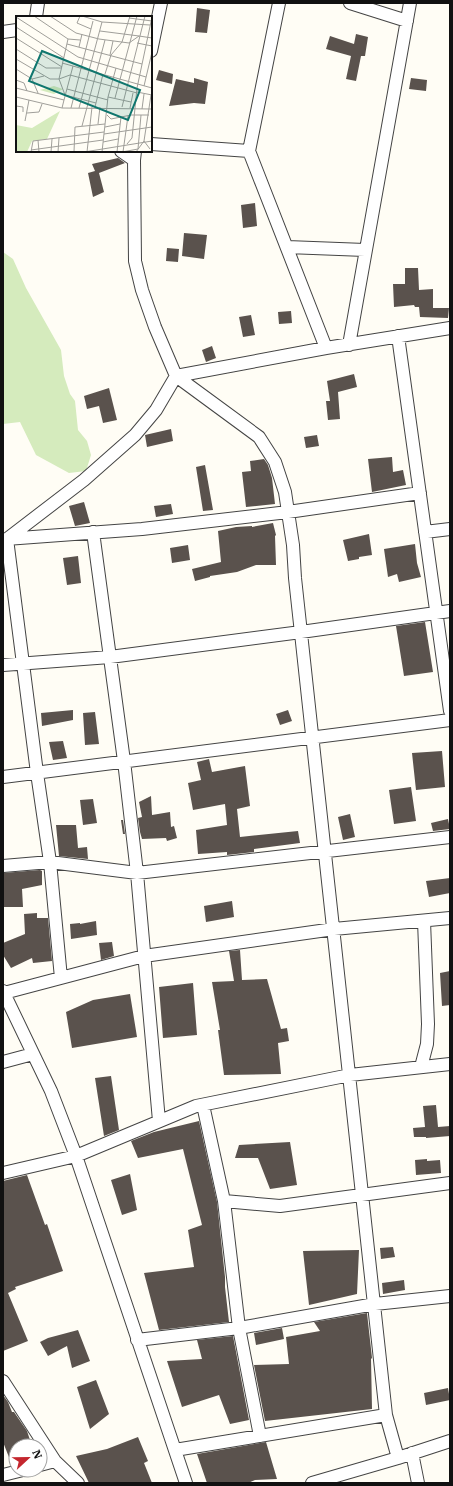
<svg xmlns="http://www.w3.org/2000/svg" width="453" height="1486" font-family="'IBM Plex Serif',serif">
	<rect width="100%" height="100%" fill="#fffdf5"/>
	<path fill="#d5ebbd" d="M 3,252 L 13,259 L 26,288 L 61,350 L 64,376 L 70,394 L 75,401 L 78,430 L 87,441 L 91,455 L 86,471 L 69,473 L 36,455 L 20,422 L 3,424 Z"/>
	<path fill="#5a524d" d="M 197,8 L 210,10 L 207,33 L 195,32 Z
		M 356,34 L 368,37 L 365,56 L 361,56 L 356,81 L 346,79 L 351,56 L 326,49 L 330,36 L 354,44 Z
		M 159,70 L 173,74 L 172,84 L 156,80 Z
		M 194,78 L 208,82 L 205,104 L 194,103 L 169,106 L 176,79 L 194,83 Z
		M 411,78 L 427,80 L 426,91 L 409,89 Z
		M 118,158 L 125,163 L 99,173 L 104,192 L 93,197 L 88,173 L 95,171 L 92,164 Z
		M 255,203 L 257,226 L 243,228 L 241,205 Z
		M 184,233 L 207,235 L 204,259 L 182,256 Z
		M 167,248 L 179,249 L 178,262 L 166,261 Z
		M 405,268 L 418,268 L 419,290 L 433,289 L 433,308 L 449,308 L 448,318 L 420,317 L 419,307 L 415,307 L 414,305 L 394,307 L 393,284 L 405,284 Z
		M 291,311 L 292,323 L 279,324 L 278,312 Z
		M 251,315 L 255,335 L 243,337 L 239,317 Z
		M 212,346 L 216,358 L 206,362 L 202,350 Z
		M 354,374 L 357,387 L 338,392 L 340,419 L 328,420 L 326,401 L 330,401 L 327,381 Z
		M 109,388 L 117,420 L 103,423 L 99,406 L 87,409 L 84,396 Z
		M 171,429 L 173,441 L 147,447 L 145,435 Z
		M 317,435 L 319,446 L 306,448 L 304,437 Z
		M 392,457 L 393,472 L 403,470 L 406,485 L 372,492 L 368,459 Z
		M 264,459 L 268,465 L 272,478 L 275,504 L 246,507 L 242,472 L 251,471 L 250,461 Z
		M 205,465 L 213,510 L 203,511 L 196,467 Z
		M 84,502 L 90,523 L 75,526 L 69,506 Z
		M 171,504 L 173,514 L 156,517 L 154,506 Z
		M 273,523 L 276,535 L 275,536 L 276,565 L 256,565 L 237,572 L 210,576 L 210,577 L 195,581 L 192,569 L 221,562 L 218,531 L 236,527 L 252,526 L 252,527 Z
		M 369,534 L 372,555 L 359,557 L 359,559 L 348,561 L 343,540 Z
		M 415,544 L 417,563 L 421,577 L 399,582 L 397,574 L 388,577 L 384,549 Z
		M 188,545 L 190,560 L 172,563 L 170,548 Z
		M 78,556 L 81,583 L 67,585 L 63,558 Z
		M 425,622 L 433,672 L 404,676 L 396,626 Z
		M 73,710 L 73,720 L 42,726 L 41,713 Z
		M 288,710 L 292,721 L 280,725 L 276,714 Z
		M 95,712 L 99,744 L 85,745 L 83,713 Z
		M 63,741 L 67,758 L 53,760 L 49,742 Z
		M 442,751 L 445,787 L 416,790 L 412,753 Z
		M 209,759 L 212,772 L 245,766 L 250,806 L 237,809 L 240,837 L 298,831 L 300,843 L 254,849 L 254,852 L 227,855 L 227,852 L 198,854 L 196,830 L 227,825 L 225,804 L 193,810 L 188,783 L 201,780 L 197,762 Z
		M 411,787 L 416,821 L 394,824 L 389,790 Z
		M 151,796 L 152,815 L 170,812 L 171,827 L 174,826 L 177,838 L 167,841 L 166,838 L 142,839 L 140,832 L 138,818 L 142,817 L 139,802 Z
		M 93,799 L 97,823 L 83,825 L 80,800 Z
		M 350,814 L 355,837 L 343,840 L 338,817 Z
		M 448,819 L 450,829 L 433,831 L 431,823 Z
		M 121,820 L 123,820 L 125,834 L 123,834 Z
		M 56,825 L 76,825 L 78,848 L 87,847 L 88,859 L 59,856 Z
		M 40,870 L 42,871 L 42,885 L 22,889 L 23,907 L 3,907 L 3,873 Z
		M 450,878 L 450,893 L 429,897 L 426,881 Z
		M 232,901 L 234,917 L 206,922 L 204,906 Z
		M 37,913 L 37,918 L 48,918 L 52,961 L 33,963 L 32,958 L 11,968 L 3,955 L 3,943 L 25,934 L 24,914 Z
		M 96,921 L 97,935 L 71,939 L 70,924 L 80,923 L 80,924 Z
		M 112,942 L 114,956 L 101,960 L 99,943 Z
		M 240,950 L 242,980 L 267,979 L 281,1029 L 287,1028 L 289,1041 L 278,1043 L 281,1074 L 224,1075 L 218,1030 L 220,1030 L 212,982 L 234,981 L 229,951 Z
		M 450,971 L 450,1005 L 442,1006 L 440,973 Z
		M 193,983 L 197,1035 L 163,1038 L 159,987 Z
		M 130,994 L 137,1037 L 72,1048 L 66,1012 L 93,1000 Z
		M 111,1076 L 119,1130 L 104,1136 L 95,1078 Z
		M 436,1105 L 438,1127 L 450,1126 L 450,1136 L 426,1138 L 426,1137 L 414,1137 L 413,1128 L 425,1127 L 423,1106 Z
		M 199,1121 L 217,1202 L 225,1277 L 225,1287 L 229,1322 L 159,1330 L 144,1273 L 194,1267 L 188,1230 L 202,1225 L 183,1149 L 138,1158 L 131,1141 L 154,1132 Z
		M 290,1142 L 297,1185 L 270,1189 L 258,1158 L 235,1158 L 239,1145 Z
		M 427,1159 L 427,1161 L 440,1160 L 441,1173 L 416,1175 L 415,1160 Z
		M 130,1174 L 137,1210 L 122,1215 L 111,1180 Z
		M 27,1175 L 45,1225 L 47,1224 L 63,1271 L 15,1287 L 16,1289 L 8,1293 L 28,1341 L 3,1351 L 3,1181 Z
		M 393,1247 L 395,1257 L 381,1259 L 380,1248 Z
		M 359,1250 L 357,1294 L 309,1305 L 303,1251 Z
		M 404,1280 L 405,1290 L 383,1294 L 382,1283 Z
		M 367,1313 L 372,1358 L 371,1359 L 372,1409 L 265,1421 L 254,1365 L 289,1364 L 286,1337 L 320,1331 L 314,1322 Z
		M 282,1328 L 284,1339 L 256,1345 L 254,1333 Z
		M 78,1330 L 90,1361 L 72,1368 L 67,1346 L 48,1356 L 40,1342 L 48,1338 Z
		M 233,1336 L 249,1420 L 230,1424 L 219,1395 L 182,1407 L 167,1361 L 202,1359 L 197,1340 Z
		M 96,1380 L 109,1414 L 90,1429 L 77,1387 Z
		M 448,1388 L 450,1400 L 426,1405 L 424,1393 Z
		M 3,1395 L 8,1402 L 12,1412 L 14,1412 L 27,1431 L 32,1446 L 16,1446 L 16,1464 L 12,1465 L 3,1442 Z
		M 138,1437 L 148,1461 L 144,1463 L 152,1483 L 89,1483 L 76,1456 L 107,1449 Z
		M 266,1442 L 277,1479 L 255,1480 L 248,1483 L 207,1483 L 197,1454 Z"/>
	<g fill="none" stroke-linecap="round" stroke-linejoin="round">
		<defs>
			<path id="minor" d="M 279,3 L 249,151 L 326,348
				M 350,3 L 407,21
				M 36,17 L 38,3
				M 3,32 L 17,30
				M 151,51 L 161,3
				M 151,144 L 249,151
				M 121,151 L 134,160
				M 135,151 L 134,160 L 135,261 L 142,290 L 155,327 L 176,376 L 259,437 L 275,462 L 285,492 L 288,512 L 293,545 L 295,578 L 386,1415 L 398,1458
				M 287,247 L 365,250
				M 398,336 L 450,711
				M 349,345 L 410,3
				M 93,532 L 124,761 L 137,873 L 159,1121
				M 425,532 L 450,529
				M 6,539 L 142,529 L 288,512 L 420,493
				M 3,665 L 110,657 L 301,632 L 450,611
				M 3,777 L 450,720
				M 3,866 L 50,862 L 137,873 L 450,837
				M 61,978 L 50,862 L 37,773 L 7,539 L 84,480 L 135,435 L 156,410 L 176,376 L 326,348 L 450,328
				M 3,991 L 51,1091 L 76,1156 L 186,1483
				M 4,993 L 144,956 L 334,929 L 450,918
				M 3,1062 L 33,1054
				M 421,1067 L 427,1044 L 428,1024 L 424,921
				M 203,1105 L 224,1201 L 239,1328 L 260,1436
				M 3,1173 L 76,1156 L 196,1106 L 350,1075 L 450,1064
				M 224,1201 L 280,1206 L 450,1183
				M 137,1340 L 239,1328 L 375,1304 L 450,1296
				M 3,1381 L 55,1461 L 78,1483
				M 175,1450 L 386,1415
				M 412,1453 L 418,1483
				M 40,1465 L 55,1461
				M 3,1475 L 23,1470
				M 312,1483 L 398,1458 L 450,1441"/>
		</defs>
		<use href="#minor" stroke="#444" stroke-width="14"/>
		<use href="#minor" stroke="#fff" stroke-width="12"/>
	</g>
	<g transform="translate(16 16)">
		<rect width="136" height="136" fill="#fffdf5"/>
		<path d="M 38,70 L 47,73 L 38,78 L 24,74 ZM 44,95 L 31,123 L 16,125 L 11,136 L 0,136 L 0,109 L 16,112 Z" fill="#d5ebbd"/>
		<path fill="none" stroke="#a09f9a" stroke-width="1" d="M 18,0 L 52,23 L 64,24M 34,0 L 60,17 L 83,23 L 113,27 L 123,20 L 136,22M 64,0 L 61,7 L 75,13M 66,0 L 86,6 L 134,9M 0,1 L 62,41 L 130,61M 113,2 L 136,5M 0,11 L 48,42M 84,15 L 123,20M 0,22 L 46,51M 52,23 L 43,63 L 49,79 L 80,87M 121,27 L 136,30M 51,28 L 126,48M 63,31 L 66,18M 0,33 L 30,52 L 45,52M 94,39 L 97,25M 0,43 L 34,63 L 43,63 L 54,59 L 121,77M 46,47 L 136,72M 0,53 L 16,63 L 22,77M 89,58 L 95,39 L 106,26 L 114,0M 16,63 L 28,60M 0,64 L 8,67 L 11,75M 128,70 L 136,36M 0,72 L 48,84 L 46,92M 51,73 L 92,84M 121,76 L 136,79M 0,81 L 46,92 L 136,93M 92,81 L 115,86M 99,82 L 121,0M 48,84 L 57,50M 0,90 L 7,91 L 7,96M 79,91 L 87,58M 106,91 L 129,0M 55,92 L 77,5M 63,92 L 86,6M 114,92 L 117,77M 126,93 L 128,78M 11,97 L 23,96 L 26,88M 91,99 L 95,103 L 115,99 L 133,99M 9,105 L 13,84M 82,108 L 84,91M 66,110 L 89,24M 89,111 L 104,108M 88,118 L 136,111M 22,124 L 23,136M 87,126 L 102,123M 111,128 L 116,122 L 121,72 L 136,1M 122,133 L 125,99M 134,133 L 128,125 L 135,79M 15,134 L 87,124M 15,136 L 17,125 L 88,116M 35,136 L 36,123M 42,136 L 43,122M 58,136 L 59,111 L 89,108M 68,136 L 136,125M 71,136 L 76,91M 86,136 L 92,81 L 100,52M 101,136 L 105,101M 106,136 L 122,133M 107,136 L 112,100M 120,136 L 128,125"/>
		<path fill="#0f766e" fill-opacity="0.15" stroke="#0f766e" stroke-width="2" d="M 26,35 L 124,74 L 112,104 L 13,65 Z"/>
		<rect width="136" height="136" fill="none" stroke="#111" stroke-width="2"/>
	</g>
	<rect width="453" height="1486" fill="none" stroke="#111111" stroke-width="8"/>
	<g transform="translate(28 1458) rotate(68)"><circle r="19" fill="#ffffff" stroke="#a0a0a0"/>
	<path d="M0-3L7 15L0 10L-7 15Z" fill="#c4262e"/>
	<text y="-6" font-size="11" font-weight="bold" text-anchor="middle" fill="#111111">N</text>
	</g>
</svg>
